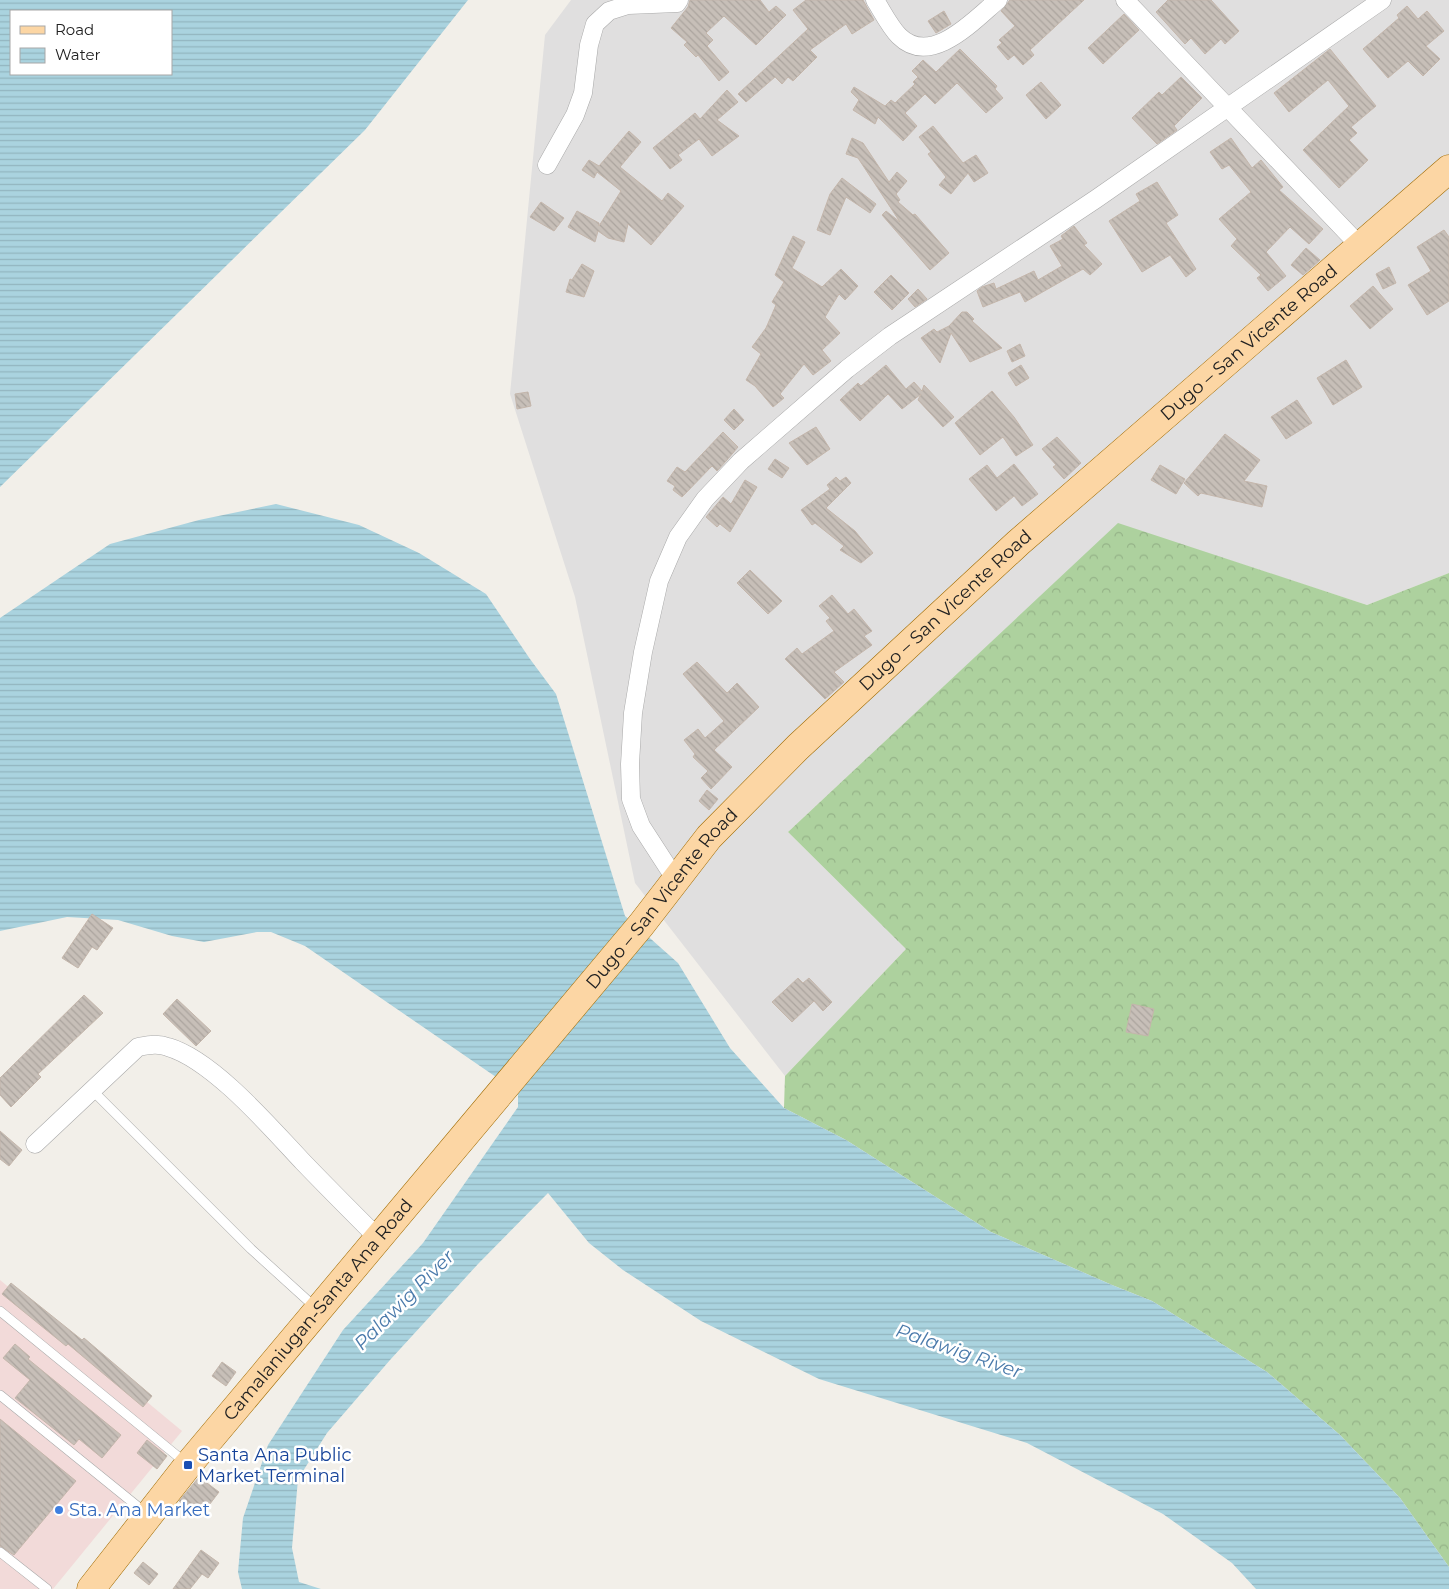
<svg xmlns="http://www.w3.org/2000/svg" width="1449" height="1589" font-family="Montserrat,sans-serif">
	<defs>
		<pattern id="forest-crowns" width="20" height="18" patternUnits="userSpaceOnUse" patternTransform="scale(1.25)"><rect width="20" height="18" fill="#add19e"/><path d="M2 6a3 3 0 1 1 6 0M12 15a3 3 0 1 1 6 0" fill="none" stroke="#95b388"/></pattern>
		<pattern id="water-rules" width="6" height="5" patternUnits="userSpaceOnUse" patternTransform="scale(1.25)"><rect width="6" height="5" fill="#aad3df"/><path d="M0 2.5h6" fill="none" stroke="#92b5bf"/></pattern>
		<pattern id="building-back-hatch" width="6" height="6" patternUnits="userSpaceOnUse" patternTransform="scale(1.25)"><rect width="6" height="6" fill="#c7bfb8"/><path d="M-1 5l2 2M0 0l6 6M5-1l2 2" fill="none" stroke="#aba49e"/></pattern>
	</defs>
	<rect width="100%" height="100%" fill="#f2efe9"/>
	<path fill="#e0dfdf" d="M 571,0 L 1449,0 L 1449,573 L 1367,605 L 1118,524 L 788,832 L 906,949 L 785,1076 L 635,883 L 575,597 L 510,394 L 545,35 Z"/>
	<path fill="#f2dad9" d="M 0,1280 L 182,1431 L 53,1589 L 0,1589 Z"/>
	<path fill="url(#forest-crowns)" d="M 1118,523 L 1367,605 L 1449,573 L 1449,1567 L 1400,1498 L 1340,1435 L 1267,1372 L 1152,1301 L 1112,1285 L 991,1232 L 846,1140 L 784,1108 L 785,1076 L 906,949 L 788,832 Z"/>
	<path fill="url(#water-rules)" fill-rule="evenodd" d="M 0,0 L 468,0 L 365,130 L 0,487 ZM 11,11 L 171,11 L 171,74 L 11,74 Z
		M 276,504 L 359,525 L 419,553 L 486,594 L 530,659 L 556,694 L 625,916 L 678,963 L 730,1048 L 784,1108 L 846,1140 L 991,1232 L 1112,1285 L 1152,1301 L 1267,1372 L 1340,1435 L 1400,1498 L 1449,1567 L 1449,1589 L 1256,1589 L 1232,1563 L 1163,1514 L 1027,1443 L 819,1379 L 701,1321 L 623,1270 L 589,1243 L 548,1193 L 478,1264 L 390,1360 L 327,1433 L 298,1479 L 292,1548 L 299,1582 L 321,1589 L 242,1589 L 238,1572 L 243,1518 L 268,1445 L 343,1330 L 423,1243 L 518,1107 L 518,1095 L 496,1077 L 305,946 L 271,932 L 257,932 L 204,942 L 172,936 L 118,920 L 67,917 L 0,931 L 0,618 L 110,544 L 199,520 Z"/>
	<path fill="url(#building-back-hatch)" stroke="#c4b6ab" d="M 690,0 L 760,0 L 769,12 L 776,6 L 786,15 L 756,45 L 724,16 L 706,33 L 713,40 L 707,46 L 729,72 L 719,81 L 698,55 L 696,57 L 684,45 L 687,42 L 671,28 L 688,7 Z
		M 806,0 L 863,0 L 874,20 L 852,34 L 846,24 L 810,50 L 817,57 L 793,81 L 788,77 L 782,84 L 775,77 L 746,102 L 738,94 L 808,29 L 793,10 Z
		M 1010,0 L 1084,0 L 1030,50 L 1034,55 L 1023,65 L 1014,55 L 1008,60 L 997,47 L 1002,43 L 999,40 L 1015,26 L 1001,11 Z
		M 1168,0 L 1211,0 L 1239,31 L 1225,44 L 1221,39 L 1205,54 L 1191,38 L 1185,44 L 1156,12 Z
		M 1407,6 L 1418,19 L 1427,11 L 1444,31 L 1426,46 L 1440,59 L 1423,76 L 1408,61 L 1388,78 L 1363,49 L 1399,18 L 1397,15 Z
		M 944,11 L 951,24 L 936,33 L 928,21 Z
		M 1124,14 L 1139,30 L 1103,64 L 1088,48 Z
		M 960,49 L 997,86 L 995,89 L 1003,98 L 986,113 L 957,83 L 935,104 L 925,94 L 905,113 L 917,126 L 903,141 L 878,117 L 875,124 L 853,110 L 859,100 L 851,92 L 854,87 L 885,106 L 891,100 L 895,103 L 915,84 L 913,82 L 918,77 L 912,71 L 923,60 L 936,72 Z
		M 1330,49 L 1376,106 L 1351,127 L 1357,133 L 1349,140 L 1368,160 L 1339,188 L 1303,150 L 1349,106 L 1328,80 L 1289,112 L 1274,93 Z
		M 1181,77 L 1202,98 L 1174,126 L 1177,130 L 1157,144 L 1132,118 L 1159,92 L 1162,95 Z
		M 1041,82 L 1061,105 L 1046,119 L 1026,95 Z
		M 727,90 L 738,102 L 717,120 L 739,136 L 712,156 L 699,139 L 678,155 L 682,160 L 670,169 L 653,148 L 695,113 L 700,119 Z
		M 933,126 L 963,163 L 976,155 L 988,173 L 974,182 L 968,173 L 951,194 L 939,185 L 946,177 L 928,154 L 931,152 L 919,137 Z
		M 629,131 L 641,142 L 620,167 L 662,201 L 668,193 L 684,206 L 651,245 L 628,224 L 624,242 L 608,238 L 598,231 L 595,242 L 568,227 L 577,211 L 599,223 L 599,226 L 621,191 L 597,172 L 594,178 L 582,170 L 589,160 L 599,166 Z
		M 852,138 L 863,143 L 889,182 L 897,172 L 907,181 L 896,194 L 900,200 L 898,202 L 913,215 L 915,214 L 949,253 L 930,270 L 882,215 L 886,211 L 900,222 L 858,158 L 846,154 Z
		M 1231,138 L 1252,168 L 1261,160 L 1283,187 L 1279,190 L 1323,229 L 1309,244 L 1290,227 L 1266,252 L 1286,276 L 1268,291 L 1257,278 L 1261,275 L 1231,246 L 1237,239 L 1219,219 L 1251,192 L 1229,165 L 1222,169 L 1210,152 Z
		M 842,178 L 876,204 L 870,213 L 846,197 L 830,235 L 817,230 L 830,194 Z
		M 1157,182 L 1178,215 L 1166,223 L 1196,269 L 1186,277 L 1170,255 L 1142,272 L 1109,221 L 1140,201 L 1136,194 Z
		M 541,202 L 564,218 L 554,231 L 530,217 Z
		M 1074,226 L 1087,243 L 1084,245 L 1102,264 L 1090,275 L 1083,269 L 1025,302 L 1020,292 L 983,307 L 977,291 L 982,287 L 994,283 L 996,289 L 1034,271 L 1038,280 L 1062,266 L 1050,246 L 1063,239 L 1061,236 Z
		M 1444,230 L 1449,237 L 1449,301 L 1427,315 L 1408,285 L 1431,271 L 1417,247 Z
		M 793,236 L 805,242 L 792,268 L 822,287 L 841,269 L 858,286 L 845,300 L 839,294 L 825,317 L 840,333 L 822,350 L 831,361 L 813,375 L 804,364 L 780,394 L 784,398 L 773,407 L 755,386 L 746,380 L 761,354 L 752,347 L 766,328 L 776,305 L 772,302 L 784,282 L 775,275 Z
		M 1306,248 L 1320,260 L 1303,275 L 1291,265 Z
		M 582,264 L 594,271 L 584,297 L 566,292 L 570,279 L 572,280 Z
		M 1389,267 L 1396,283 L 1383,289 L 1376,274 Z
		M 891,275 L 909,293 L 892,310 L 874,292 Z
		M 1373,286 L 1393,309 L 1370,329 L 1350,306 Z
		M 918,289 L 927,299 L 915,307 L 908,299 Z
		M 962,312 L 967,312 L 974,319 L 972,321 L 1002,348 L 970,362 L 951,333 L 940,363 L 921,338 L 934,329 L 937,332 L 949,326 Z
		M 1020,344 L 1025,356 L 1012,362 L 1007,351 Z
		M 1346,360 L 1362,387 L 1333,405 L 1317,378 Z
		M 886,365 L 906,389 L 914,382 L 922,391 L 924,385 L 954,417 L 943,427 L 918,400 L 921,394 L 902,409 L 888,394 L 860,421 L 840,400 L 858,383 L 861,386 Z
		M 1021,365 L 1029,378 L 1016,386 L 1008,373 Z
		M 992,391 L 1014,417 L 1033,445 L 1016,456 L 1003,437 L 980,455 L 955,423 Z
		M 528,392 L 531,406 L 517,409 L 515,394 Z
		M 1297,400 L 1312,423 L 1286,439 L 1271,417 Z
		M 734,409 L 744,420 L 734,430 L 724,420 Z
		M 816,427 L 830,449 L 807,465 L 789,443 Z
		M 723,432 L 738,447 L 727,460 L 717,471 L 712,466 L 682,497 L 673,490 L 675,486 L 667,481 L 677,467 L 685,472 Z
		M 1225,434 L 1260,460 L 1244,481 L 1267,486 L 1262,507 L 1201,493 L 1198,496 L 1184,483 Z
		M 1057,437 L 1081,463 L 1064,479 L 1053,467 L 1056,465 L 1042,449 Z
		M 775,459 L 789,468 L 782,478 L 768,469 Z
		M 1014,464 L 1038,494 L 1022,506 L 1014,496 L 996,511 L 969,479 L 987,465 L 997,478 Z
		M 1160,465 L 1185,479 L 1176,494 L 1151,480 Z
		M 836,477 L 840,481 L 846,477 L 851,483 L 826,508 L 855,531 L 873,553 L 861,563 L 840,550 L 844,546 L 815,523 L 812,525 L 801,510 L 830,489 L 827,485 Z
		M 745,480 L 757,487 L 730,532 L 720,524 L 717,527 L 706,517 L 723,497 L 731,504 Z
		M 750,570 L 782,601 L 768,614 L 737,583 Z
		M 832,595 L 848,614 L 854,609 L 872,631 L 864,636 L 872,645 L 834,672 L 844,682 L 825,699 L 785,659 L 797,648 L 802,654 L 834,631 L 826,621 L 830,618 L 819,606 Z
		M 697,662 L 727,693 L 737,683 L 759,707 L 714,750 L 732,767 L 711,789 L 701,778 L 708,771 L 693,757 L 695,754 L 684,740 L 698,729 L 705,738 L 724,721 L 683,674 Z
		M 707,790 L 718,799 L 709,810 L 699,801 Z
		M 92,914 L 113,928 L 97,950 L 92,947 L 78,968 L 62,958 Z
		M 798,978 L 803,983 L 809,978 L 832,1002 L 823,1011 L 814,1001 L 792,1022 L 772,1002 Z
		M 84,995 L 103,1013 L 38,1074 L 41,1077 L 11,1107 L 0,1095 L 0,1078 Z
		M 177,999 L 211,1031 L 196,1046 L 163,1014 Z
		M 1132,1004 L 1154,1009 L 1148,1036 L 1126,1032 Z
		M 0,1131 L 22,1150 L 9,1166 L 0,1159 Z
		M 11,1283 L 82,1340 L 84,1338 L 152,1396 L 143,1407 L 68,1344 L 66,1346 L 2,1294 Z
		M 15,1344 L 30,1357 L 28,1359 L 121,1435 L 102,1458 L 79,1439 L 74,1445 L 15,1398 L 30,1380 L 3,1358 Z
		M 222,1362 L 236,1372 L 226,1386 L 212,1376 Z
		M 0,1419 L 76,1481 L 14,1555 L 0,1546 Z
		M 147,1440 L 167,1456 L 157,1469 L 137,1453 Z
		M 199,1477 L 219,1492 L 200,1517 L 179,1501 Z
		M 201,1550 L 219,1563 L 208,1578 L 202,1574 L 190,1589 L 173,1589 Z
		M 143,1562 L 158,1574 L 149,1585 L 134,1573 Z"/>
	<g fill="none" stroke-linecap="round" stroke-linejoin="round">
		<defs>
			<path id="lane" d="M 92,1090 L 251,1249 L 316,1308
				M 0,1311 L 186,1463
				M 0,1395 L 147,1514
				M 0,1552 L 47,1589"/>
			<path id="street" d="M 875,0 C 882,11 890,27 899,36 C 931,68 974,20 998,0
				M 1125,0 L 1360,246
				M 547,165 L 575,115 L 583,93 L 589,45 L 595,24 L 609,11 L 628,5 L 677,3 L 679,0
				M 676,880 L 641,826 L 631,799 L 630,764 L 633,713 L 643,652 L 659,581 L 678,537 L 705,499 L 741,461 L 847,369 L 890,336 L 1096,199 L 1382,0
				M 35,1144 L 138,1047 C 149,1045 158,1043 168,1047 C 213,1060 271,1128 303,1162 C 328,1188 353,1213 378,1238"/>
			<g id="primary">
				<path id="s1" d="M 91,1589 L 188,1465 L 641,925 L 709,837 L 798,747 L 1018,543 L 1449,169"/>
			</g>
		</defs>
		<use href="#lane" stroke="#a9a9a9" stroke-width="10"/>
		<use href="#street" stroke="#a9a9a9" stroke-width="19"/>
		<use href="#primary" stroke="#a06b00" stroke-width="29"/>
		<use href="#lane" stroke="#fff" stroke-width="9"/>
		<use href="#street" stroke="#fff" stroke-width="18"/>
		<use href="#primary" stroke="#fcd6a4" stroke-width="28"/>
	</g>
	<rect fill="#1a4fb4" stroke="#fff" stroke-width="2" x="183" y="1460" width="10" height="10" rx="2.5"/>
	<circle fill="#3f7fe0" stroke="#fff" stroke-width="2" cx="59" cy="1510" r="5"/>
	<g text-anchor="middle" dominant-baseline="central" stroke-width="5" stroke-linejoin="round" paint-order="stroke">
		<g font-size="18" fill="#222" stroke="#fff">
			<text stroke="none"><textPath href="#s1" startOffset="1706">Dugo – San Vicente Road</textPath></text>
			<text stroke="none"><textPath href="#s1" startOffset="1301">Dugo – San Vicente Road</textPath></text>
			<text stroke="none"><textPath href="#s1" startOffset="896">Dugo – San Vicente Road</textPath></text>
			<text stroke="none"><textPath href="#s1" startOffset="360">Camalaniugan-Santa Ana Road</textPath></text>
		</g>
		<g font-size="18" fill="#164399" stroke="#fff" text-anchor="start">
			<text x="198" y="1455">Santa Ana Public<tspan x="198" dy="21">Market Terminal</tspan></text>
		</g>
		<g font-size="18" fill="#366cbe" stroke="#fff" text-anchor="start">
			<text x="69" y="1510">Sta. Ana Market</text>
		</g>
		<g font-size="19" font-style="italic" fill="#4a7aab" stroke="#fff">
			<text transform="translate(404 1300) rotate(-45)">Palawig River</text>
			<text transform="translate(959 1351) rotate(19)">Palawig River</text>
		</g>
	</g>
	<rect x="10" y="10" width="162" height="65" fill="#ffffff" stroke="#a7a7a7"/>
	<rect x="20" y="26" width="25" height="8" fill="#fcd6a4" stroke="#a7a7a7"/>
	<text x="55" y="35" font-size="15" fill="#222222">Road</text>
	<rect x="20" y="48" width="25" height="15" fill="url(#water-rules)" stroke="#a7a7a7"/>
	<text x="55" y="60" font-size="15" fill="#222222">Water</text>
</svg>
